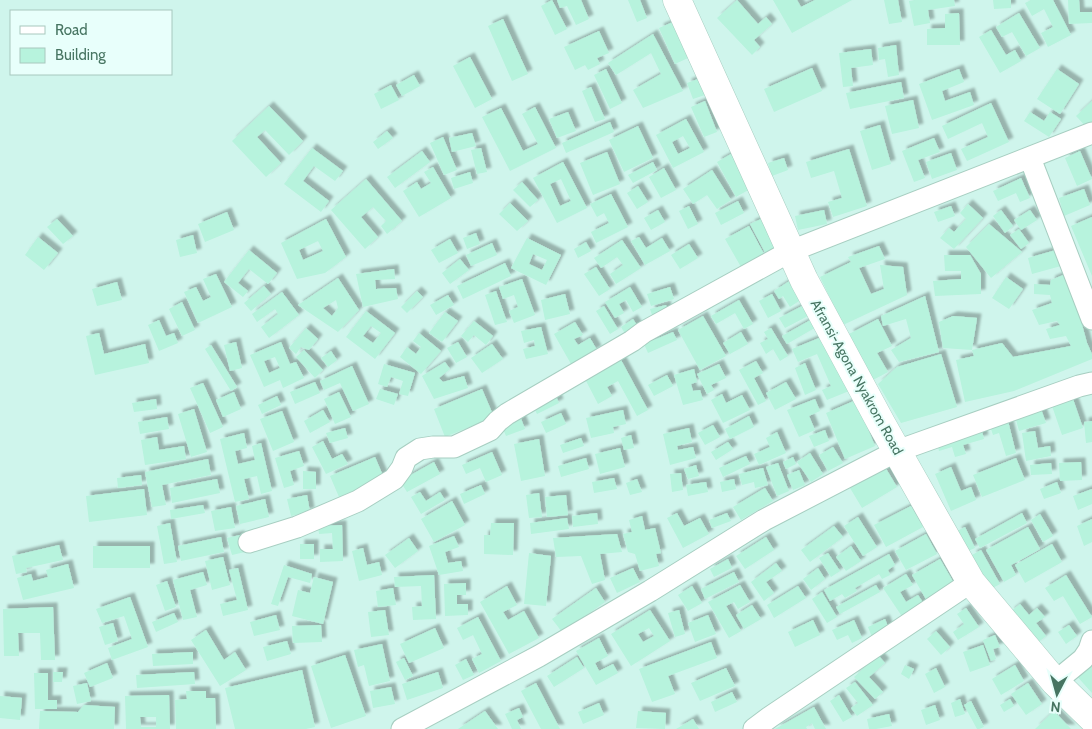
<svg xmlns="http://www.w3.org/2000/svg" width="1092" height="729" font-family="Cabin,sans-serif">
	<defs>
		<filter id="shadow"><feDropShadow dx="4.5" dy="-4.5" stdDeviation="1" flood-color="#0004"/></filter>
	</defs>
	<rect width="100%" height="100%" fill="#e1fdf8"/>
	<path fill="#cff5ec" fill-rule="evenodd" d="M 0,0 L 1092,0 L 1092,729 L 0,729 ZM 11,11 L 171,11 L 171,74 L 11,74 Z"/>
	<path fill="#b7f3dd" fill-rule="evenodd" filter="url(#shadow)" d="M 552,0 L 567,29 L 555,35 L 541,6 Z
		M 557,0 L 581,0 L 589,19 L 576,25 L 567,6 L 560,8 Z
		M 628,0 L 640,0 L 647,18 L 637,22 Z
		M 737,0 L 758,24 L 766,17 L 772,24 L 754,40 L 760,47 L 752,55 L 717,18 Z
		M 773,0 L 797,0 L 801,7 L 815,0 L 852,0 L 792,33 Z
		M 884,0 L 898,0 L 902,22 L 889,24 Z
		M 915,0 L 954,0 L 955,6 L 928,10 L 930,23 L 914,26 L 909,1 Z
		M 993,0 L 1011,0 L 1011,8 L 994,9 Z
		M 1031,0 L 1053,0 L 1071,35 L 1048,47 L 1041,33 L 1053,27 L 1044,9 L 1032,16 L 1025,3 Z
		M 1068,0 L 1079,0 L 1080,12 L 1092,12 L 1092,23 L 1069,24 Z
		M 959,13 L 960,45 L 927,45 L 927,29 L 945,28 L 945,14 Z
		M 1019,13 L 1040,48 L 1026,56 L 1012,32 L 1002,37 L 996,27 Z
		M 503,19 L 528,74 L 512,81 L 488,26 Z
		M 673,22 L 688,58 L 675,64 L 659,28 Z
		M 991,30 L 1006,55 L 1015,50 L 1021,61 L 1000,73 L 979,37 Z
		M 599,31 L 609,53 L 597,58 L 600,64 L 588,70 L 585,65 L 575,70 L 564,47 Z
		M 653,34 L 683,91 L 643,108 L 633,90 L 661,74 L 651,53 L 616,75 L 608,63 Z
		M 896,45 L 899,75 L 888,77 L 885,59 L 879,60 L 878,48 Z
		M 871,49 L 873,65 L 851,68 L 853,86 L 843,87 L 839,53 Z
		M 470,57 L 492,99 L 475,108 L 453,66 Z
		M 812,68 L 822,91 L 774,112 L 764,89 Z
		M 606,69 L 622,103 L 610,109 L 594,75 Z
		M 959,69 L 964,82 L 942,91 L 945,101 L 970,92 L 974,105 L 932,120 L 919,84 Z
		M 1057,69 L 1079,84 L 1060,114 L 1037,99 Z
		M 414,75 L 420,86 L 402,96 L 396,85 Z
		M 698,79 L 705,95 L 693,99 L 687,83 Z
		M 901,82 L 904,98 L 850,109 L 846,93 Z
		M 391,85 L 399,100 L 381,109 L 374,94 Z
		M 591,87 L 605,119 L 595,122 L 582,91 Z
		M 913,100 L 919,128 L 892,134 L 885,106 Z
		M 705,101 L 717,132 L 704,137 L 691,107 Z
		M 1092,101 L 1092,127 L 1089,130 L 1076,116 Z
		M 991,103 L 1009,142 L 967,161 L 961,149 L 988,137 L 982,123 L 948,139 L 942,126 Z
		M 269,106 L 303,141 L 289,155 L 265,130 L 257,137 L 281,163 L 266,177 L 232,141 Z
		M 535,107 L 556,148 L 510,171 L 482,117 L 501,108 L 523,151 L 538,144 L 522,114 Z
		M 568,112 L 576,131 L 557,138 L 549,119 Z
		M 1030,112 L 1044,121 L 1050,112 L 1061,119 L 1049,137 L 1024,121 Z
		M 686,119 L 704,152 L 673,168 L 656,135 ZM 683,136 L 690,148 L 678,154 L 672,142 Z
		M 610,122 L 614,132 L 566,153 L 562,143 Z
		M 880,125 L 891,164 L 872,170 L 860,131 Z
		M 638,126 L 653,158 L 624,172 L 609,140 Z
		M 387,131 L 393,138 L 378,149 L 373,142 Z
		M 472,133 L 476,146 L 452,152 L 449,138 Z
		M 443,137 L 457,170 L 444,175 L 430,143 Z
		M 934,138 L 940,152 L 918,160 L 925,178 L 914,182 L 902,151 Z
		M 312,148 L 343,171 L 335,181 L 314,166 L 303,181 L 329,201 L 321,212 L 284,184 Z
		M 481,148 L 487,172 L 477,174 L 471,150 Z
		M 849,149 L 867,206 L 833,217 L 828,202 L 842,198 L 834,171 L 811,178 L 806,162 Z
		M 422,151 L 430,162 L 395,188 L 387,177 Z
		M 1080,151 L 1092,179 L 1077,186 L 1065,158 Z
		M 607,152 L 620,184 L 593,195 L 580,163 Z
		M 951,153 L 957,170 L 932,179 L 926,162 Z
		M 731,154 L 750,189 L 736,197 L 717,162 Z
		M 784,158 L 788,170 L 772,176 L 768,163 Z
		M 563,162 L 587,208 L 557,223 L 533,178 ZM 561,179 L 571,201 L 560,206 L 550,184 Z
		M 653,162 L 657,170 L 633,183 L 628,175 Z
		M 433,167 L 451,198 L 419,217 L 403,191 L 417,182 L 421,189 L 431,183 L 424,172 Z
		M 664,168 L 676,190 L 661,198 L 649,177 Z
		M 712,170 L 731,200 L 717,209 L 707,195 L 693,204 L 683,189 Z
		M 470,172 L 473,183 L 454,189 L 451,178 Z
		M 1021,178 L 1030,198 L 1020,202 L 1016,193 L 998,201 L 993,191 Z
		M 366,179 L 402,221 L 387,234 L 381,226 L 386,221 L 373,207 L 361,217 L 378,237 L 365,249 L 331,210 Z
		M 522,182 L 538,200 L 530,207 L 513,190 Z
		M 638,186 L 648,202 L 637,209 L 627,193 Z
		M 1084,189 L 1090,205 L 1064,216 L 1059,198 Z
		M 611,194 L 628,227 L 596,243 L 591,232 L 609,223 L 604,213 L 597,217 L 590,204 Z
		M 738,201 L 744,213 L 721,225 L 715,213 Z
		M 510,203 L 528,221 L 517,231 L 499,214 Z
		M 968,204 L 983,218 L 954,249 L 940,238 L 949,228 L 954,232 L 966,219 L 960,213 Z
		M 689,206 L 698,224 L 688,229 L 679,211 Z
		M 951,206 L 955,216 L 938,222 L 934,212 Z
		M 658,210 L 665,222 L 651,230 L 644,218 Z
		M 824,210 L 827,224 L 798,230 L 795,216 Z
		M 1001,210 L 1013,226 L 1005,233 L 993,216 Z
		M 1030,210 L 1037,220 L 1021,230 L 1014,220 Z
		M 227,212 L 234,230 L 205,242 L 198,224 Z
		M 1092,217 L 1092,276 L 1071,226 Z
		M 57,219 L 73,236 L 63,244 L 47,227 Z
		M 326,219 L 346,257 L 325,273 L 297,279 L 281,243 ZM 318,241 L 323,251 L 303,260 L 299,250 Z
		M 761,219 L 779,252 L 768,258 L 750,224 Z
		M 989,224 L 1022,252 L 991,278 L 966,247 Z
		M 749,226 L 764,254 L 741,267 L 725,239 Z
		M 1019,229 L 1029,243 L 1021,249 L 1010,235 Z
		M 476,233 L 480,244 L 467,249 L 463,238 Z
		M 193,235 L 197,253 L 180,257 L 176,240 Z
		M 38,237 L 58,253 L 44,270 L 25,255 Z
		M 639,237 L 646,248 L 662,238 L 670,251 L 645,265 L 631,241 Z
		M 527,238 L 561,255 L 546,285 L 511,268 ZM 533,254 L 547,260 L 542,270 L 529,264 Z
		M 450,239 L 458,253 L 439,263 L 431,250 Z
		M 622,240 L 641,268 L 616,284 L 610,274 L 623,265 L 617,257 L 601,268 L 594,258 Z
		M 586,242 L 591,251 L 578,258 L 574,249 Z
		M 492,243 L 497,255 L 471,266 L 466,255 Z
		M 689,244 L 698,258 L 680,269 L 671,255 Z
		M 879,246 L 885,259 L 859,268 L 871,294 L 884,289 L 880,265 L 903,267 L 907,295 L 843,325 L 820,277 L 851,262 L 848,257 Z
		M 249,250 L 277,273 L 268,284 L 249,269 L 238,283 L 248,291 L 243,297 L 224,282 Z
		M 1056,250 L 1061,266 L 1032,274 L 1028,258 Z
		M 944,255 L 970,255 L 981,274 L 981,294 L 935,296 L 933,281 L 961,279 L 961,271 L 945,271 Z
		M 460,259 L 469,270 L 450,284 L 442,273 Z
		M 505,263 L 511,276 L 463,299 L 457,286 Z
		M 596,267 L 610,289 L 599,296 L 584,274 Z
		M 394,269 L 395,279 L 375,280 L 376,289 L 396,288 L 398,299 L 363,307 L 356,274 Z
		M 1068,273 L 1087,343 L 1092,354 L 1092,359 L 1014,391 L 965,402 L 956,360 L 974,356 L 972,350 L 1002,343 L 1013,357 L 1071,346 L 1066,336 L 1050,339 L 1046,329 L 1060,325 L 1057,321 L 1039,325 L 1032,310 L 1052,303 L 1050,295 L 1034,294 L 1034,284 L 1050,285 L 1051,280 Z
		M 216,274 L 232,307 L 198,323 L 184,292 L 196,287 L 203,301 L 211,297 L 203,279 Z
		M 1006,277 L 1023,289 L 1009,309 L 992,298 Z
		M 338,278 L 359,310 L 338,332 L 298,305 ZM 336,300 L 338,308 L 332,316 L 323,308 Z
		M 522,279 L 535,315 L 514,323 L 509,311 L 518,307 L 514,295 L 503,299 L 499,287 Z
		M 791,280 L 802,299 L 790,307 L 783,296 L 779,299 L 774,291 Z
		M 117,282 L 122,300 L 97,306 L 92,289 Z
		M 264,286 L 271,294 L 251,311 L 244,303 Z
		M 630,287 L 642,307 L 633,312 L 626,300 L 619,304 L 624,313 L 615,318 L 605,302 Z
		M 670,287 L 674,299 L 651,306 L 647,294 Z
		M 417,291 L 423,297 L 407,313 L 401,307 Z
		M 496,291 L 507,322 L 495,325 L 485,295 Z
		M 282,292 L 299,315 L 269,338 L 261,327 L 278,314 L 275,309 L 257,322 L 252,314 Z
		M 565,294 L 570,314 L 545,320 L 541,300 Z
		M 772,294 L 781,311 L 768,318 L 759,301 Z
		M 448,295 L 454,305 L 436,315 L 430,305 Z
		M 925,296 L 939,352 L 899,362 L 891,350 L 911,338 L 906,319 L 883,326 L 881,316 Z
		M 739,300 L 753,324 L 744,329 L 735,313 L 716,324 L 711,316 Z
		M 182,302 L 195,330 L 182,336 L 169,309 Z
		M 666,305 L 668,313 L 653,318 L 650,309 Z
		M 804,305 L 810,315 L 785,328 L 779,318 Z
		M 604,306 L 618,329 L 610,334 L 596,311 Z
		M 366,311 L 395,333 L 375,359 L 346,337 ZM 371,326 L 381,333 L 373,343 L 363,336 Z
		M 445,312 L 458,321 L 442,342 L 429,333 Z
		M 703,316 L 726,356 L 700,370 L 678,330 Z
		M 953,316 L 977,318 L 972,350 L 943,348 L 939,322 Z
		M 814,318 L 818,326 L 787,344 L 782,336 Z
		M 633,319 L 638,327 L 626,335 L 621,327 Z
		M 878,319 L 892,346 L 877,353 L 888,372 L 873,380 L 849,334 Z
		M 159,320 L 166,336 L 174,333 L 178,343 L 159,351 L 148,325 Z
		M 474,321 L 493,336 L 486,345 L 474,335 L 468,342 L 461,336 Z
		M 575,322 L 583,335 L 574,339 L 578,345 L 590,338 L 597,350 L 571,364 L 554,334 Z
		M 541,327 L 548,354 L 526,359 L 523,349 L 535,346 L 534,340 L 524,343 L 521,331 Z
		M 306,328 L 318,339 L 309,350 L 301,347 L 296,354 L 289,348 Z
		M 771,328 L 788,356 L 780,361 L 773,349 L 766,354 L 760,343 L 768,339 L 764,332 Z
		M 673,332 L 677,340 L 648,353 L 644,344 Z
		M 741,332 L 748,344 L 730,354 L 723,343 Z
		M 99,333 L 104,354 L 145,344 L 149,363 L 95,375 L 86,336 Z
		M 419,333 L 441,351 L 421,374 L 400,357 L 407,347 L 416,354 L 421,347 L 413,341 Z
		M 824,336 L 849,391 L 827,400 L 822,390 L 831,386 L 817,354 L 798,362 L 792,349 Z
		M 236,342 L 242,368 L 230,371 L 224,345 Z
		M 281,342 L 290,364 L 296,362 L 304,378 L 283,388 L 280,380 L 264,387 L 250,355 ZM 275,357 L 280,368 L 269,373 L 264,361 Z
		M 458,342 L 467,357 L 456,363 L 447,348 Z
		M 492,344 L 503,359 L 482,373 L 471,358 Z
		M 211,345 L 237,387 L 231,391 L 205,349 Z
		M 304,350 L 323,370 L 315,378 L 296,357 Z
		M 331,351 L 337,360 L 328,367 L 321,358 Z
		M 941,354 L 957,407 L 901,423 L 878,384 L 897,367 Z
		M 621,360 L 648,410 L 637,416 L 618,381 L 607,387 L 612,396 L 598,404 L 585,379 Z
		M 756,361 L 763,373 L 754,378 L 766,401 L 758,405 L 739,370 Z
		M 445,362 L 450,369 L 439,378 L 443,382 L 464,376 L 468,388 L 434,399 L 422,376 Z
		M 805,363 L 816,390 L 805,395 L 795,368 Z
		M 384,364 L 415,373 L 408,396 L 399,394 L 403,381 L 391,377 L 387,387 L 378,384 Z
		M 719,364 L 726,378 L 711,385 L 714,390 L 707,394 L 697,374 Z
		M 352,366 L 369,404 L 353,411 L 340,383 L 324,390 L 320,381 Z
		M 694,369 L 697,382 L 691,384 L 693,391 L 700,390 L 703,400 L 683,405 L 674,375 Z
		M 667,375 L 673,386 L 654,396 L 648,385 Z
		M 315,382 L 320,393 L 295,404 L 290,392 Z
		M 786,382 L 796,399 L 775,410 L 766,393 Z
		M 203,383 L 223,427 L 210,433 L 190,388 Z
		M 380,389 L 398,394 L 394,405 L 376,399 Z
		M 482,389 L 494,417 L 445,437 L 434,409 Z
		M 234,392 L 241,409 L 223,417 L 216,400 Z
		M 339,392 L 351,417 L 335,424 L 324,399 Z
		M 555,394 L 559,403 L 537,414 L 533,406 Z
		M 722,394 L 726,403 L 742,395 L 750,410 L 723,423 L 711,400 Z
		M 277,396 L 281,405 L 262,414 L 258,405 Z
		M 156,399 L 157,409 L 134,412 L 132,403 Z
		M 815,399 L 820,411 L 809,416 L 815,430 L 799,437 L 787,410 Z
		M 1073,399 L 1083,428 L 1062,435 L 1052,406 Z
		M 856,400 L 875,446 L 845,459 L 826,413 Z
		M 194,409 L 207,452 L 191,457 L 178,414 Z
		M 1041,409 L 1046,423 L 1019,431 L 1015,416 Z
		M 323,410 L 330,422 L 310,433 L 304,421 Z
		M 623,410 L 626,424 L 613,427 L 614,433 L 591,438 L 586,418 Z
		M 282,411 L 294,442 L 273,451 L 260,419 Z
		M 561,413 L 566,424 L 546,433 L 541,422 Z
		M 520,416 L 525,429 L 506,436 L 501,424 Z
		M 749,416 L 754,427 L 730,439 L 725,429 Z
		M 167,417 L 169,429 L 140,434 L 138,422 Z
		M 1008,421 L 1016,453 L 1006,456 L 999,433 L 993,435 L 990,426 Z
		M 1092,421 L 1092,442 L 1086,443 L 1084,422 Z
		M 713,425 L 720,437 L 705,445 L 698,433 Z
		M 345,428 L 348,438 L 330,443 L 326,433 Z
		M 689,428 L 692,442 L 677,446 L 678,450 L 693,447 L 696,458 L 670,465 L 663,434 Z
		M 981,428 L 984,439 L 963,445 L 966,454 L 955,457 L 952,447 L 939,451 L 937,442 Z
		M 825,430 L 829,441 L 814,447 L 809,436 Z
		M 1035,431 L 1038,448 L 1050,446 L 1051,456 L 1026,461 L 1022,433 Z
		M 777,432 L 786,453 L 759,465 L 754,454 L 770,447 L 766,438 Z
		M 244,433 L 247,448 L 235,451 L 238,464 L 255,460 L 252,446 L 261,443 L 272,491 L 261,494 L 257,476 L 244,479 L 249,499 L 235,502 L 220,439 Z
		M 631,435 L 634,448 L 624,450 L 621,438 Z
		M 157,437 L 159,450 L 184,446 L 186,459 L 145,465 L 141,440 Z
		M 581,438 L 584,446 L 563,453 L 560,445 Z
		M 539,439 L 545,476 L 521,481 L 514,444 Z
		M 323,441 L 332,459 L 342,454 L 348,464 L 326,474 L 312,447 Z
		M 728,442 L 733,449 L 716,460 L 711,452 Z
		M 833,447 L 843,463 L 828,471 L 819,455 Z
		M 620,448 L 625,467 L 600,474 L 595,454 Z
		M 299,451 L 304,466 L 290,471 L 294,485 L 284,488 L 275,458 Z
		M 492,452 L 502,475 L 486,482 L 480,468 L 466,474 L 462,465 Z
		M 810,453 L 823,474 L 811,482 L 797,462 Z
		M 746,456 L 750,464 L 723,477 L 719,468 Z
		M 375,457 L 384,478 L 339,497 L 330,476 Z
		M 793,457 L 796,464 L 786,469 L 783,462 Z
		M 586,458 L 589,469 L 561,477 L 558,466 Z
		M 1016,458 L 1025,480 L 982,497 L 973,475 Z
		M 208,459 L 211,475 L 162,485 L 166,505 L 152,507 L 145,472 Z
		M 434,462 L 440,474 L 407,492 L 400,481 Z
		M 1081,462 L 1082,480 L 1060,481 L 1059,463 Z
		M 778,463 L 789,491 L 777,496 L 766,467 Z
		M 1051,463 L 1052,474 L 1031,475 L 1030,465 Z
		M 696,465 L 699,476 L 688,479 L 684,469 Z
		M 885,467 L 897,487 L 862,508 L 850,488 Z
		M 951,467 L 961,491 L 971,487 L 976,500 L 951,511 L 935,474 Z
		M 763,468 L 768,485 L 755,488 L 754,482 L 742,485 L 739,474 Z
		M 799,470 L 805,485 L 793,490 L 787,475 Z
		M 303,471 L 316,472 L 316,489 L 303,489 Z
		M 681,473 L 683,490 L 672,492 L 670,474 Z
		M 141,475 L 142,485 L 118,488 L 117,478 Z
		M 614,478 L 617,489 L 594,493 L 592,482 Z
		M 217,479 L 220,493 L 172,503 L 170,488 Z
		M 637,479 L 642,492 L 630,495 L 626,483 Z
		M 734,479 L 736,489 L 722,492 L 720,482 Z
		M 706,482 L 708,492 L 688,496 L 686,485 Z
		M 1057,482 L 1061,493 L 1044,499 L 1040,489 Z
		M 481,485 L 485,494 L 464,504 L 460,494 Z
		M 765,488 L 773,501 L 741,520 L 733,507 Z
		M 144,489 L 147,515 L 89,522 L 86,496 Z
		M 1092,489 L 1092,504 L 1078,510 L 1073,496 Z
		M 420,492 L 426,501 L 440,492 L 445,500 L 421,514 L 411,497 Z
		M 539,493 L 542,517 L 529,518 L 526,495 Z
		M 307,495 L 310,512 L 291,516 L 287,499 Z
		M 566,495 L 568,515 L 547,517 L 545,497 Z
		M 265,499 L 269,517 L 240,524 L 236,506 Z
		M 452,501 L 465,525 L 434,542 L 421,519 Z
		M 203,505 L 205,513 L 171,519 L 170,510 Z
		M 911,506 L 923,527 L 886,547 L 874,525 Z
		M 231,507 L 235,528 L 215,531 L 211,511 Z
		M 597,513 L 598,524 L 573,527 L 572,516 Z
		M 677,513 L 684,526 L 700,518 L 709,534 L 683,548 L 667,518 Z
		M 727,513 L 731,521 L 712,528 L 709,520 Z
		M 1022,513 L 1027,523 L 980,548 L 975,539 Z
		M 1040,514 L 1053,536 L 1043,542 L 1031,520 Z
		M 642,516 L 645,530 L 655,528 L 661,553 L 656,554 L 659,566 L 640,571 L 635,554 L 628,552 L 623,534 L 632,532 L 629,520 Z
		M 858,517 L 877,547 L 863,556 L 844,526 Z
		M 567,518 L 569,529 L 531,534 L 530,523 Z
		M 1092,519 L 1092,542 L 1084,546 L 1077,526 Z
		M 170,523 L 177,562 L 164,564 L 157,526 Z
		M 491,523 L 514,523 L 513,555 L 484,554 L 484,535 L 490,535 Z
		M 342,525 L 343,561 L 320,562 L 320,549 L 333,549 L 332,533 L 319,534 L 318,526 Z
		M 834,526 L 843,537 L 810,562 L 801,550 Z
		M 965,527 L 975,548 L 968,551 L 957,531 Z
		M 1028,527 L 1040,549 L 1011,565 L 1016,575 L 1004,582 L 986,550 Z
		M 617,534 L 622,552 L 600,554 L 605,580 L 592,584 L 581,556 L 556,557 L 553,538 Z
		M 926,534 L 937,554 L 906,570 L 895,551 Z
		M 240,535 L 245,552 L 232,555 L 227,538 Z
		M 454,536 L 459,547 L 445,552 L 448,563 L 461,561 L 463,571 L 439,575 L 429,546 Z
		M 221,537 L 224,552 L 181,561 L 178,546 Z
		M 766,537 L 774,550 L 745,569 L 736,556 Z
		M 409,538 L 418,551 L 395,568 L 385,555 Z
		M 300,544 L 314,544 L 314,559 L 300,559 Z
		M 1052,544 L 1062,562 L 1025,583 L 1015,565 Z
		M 59,545 L 63,560 L 26,568 L 27,572 L 16,574 L 12,556 Z
		M 93,546 L 150,546 L 150,568 L 93,568 Z
		M 851,546 L 861,561 L 846,571 L 836,557 Z
		M 363,548 L 367,565 L 379,562 L 382,575 L 359,581 L 352,551 Z
		M 981,550 L 1000,584 L 991,589 L 972,555 Z
		M 529,553 L 551,556 L 546,606 L 524,604 Z
		M 828,553 L 840,571 L 831,577 L 819,558 Z
		M 889,554 L 895,565 L 888,570 L 890,575 L 882,579 L 879,574 L 855,588 L 857,591 L 845,598 L 842,594 L 830,601 L 824,590 Z
		M 223,557 L 230,585 L 212,590 L 205,561 Z
		M 728,559 L 732,568 L 714,577 L 710,569 Z
		M 940,559 L 955,585 L 927,601 L 912,575 Z
		M 776,563 L 782,571 L 766,582 L 774,593 L 764,601 L 751,582 Z
		M 68,564 L 74,588 L 23,600 L 17,578 L 31,574 L 33,581 L 48,577 L 46,570 Z
		M 284,565 L 312,574 L 310,583 L 288,577 L 278,606 L 271,604 Z
		M 238,568 L 248,610 L 223,616 L 220,604 L 237,600 L 229,570 Z
		M 633,568 L 640,582 L 617,593 L 610,578 Z
		M 818,568 L 825,579 L 811,590 L 803,579 Z
		M 203,572 L 207,585 L 190,590 L 197,617 L 183,620 L 173,580 Z
		M 734,572 L 739,582 L 705,599 L 701,589 Z
		M 906,574 L 913,585 L 900,592 L 906,602 L 918,595 L 924,604 L 903,618 L 883,588 Z
		M 434,575 L 436,619 L 413,620 L 412,607 L 422,606 L 421,586 L 395,587 L 394,577 Z
		M 1066,575 L 1092,617 L 1080,624 L 1063,596 L 1054,601 L 1045,588 Z
		M 314,577 L 333,582 L 323,624 L 292,616 L 298,590 L 310,593 Z
		M 167,581 L 176,607 L 165,611 L 156,585 Z
		M 466,583 L 466,595 L 457,595 L 457,604 L 468,604 L 468,615 L 445,616 L 444,584 Z
		M 740,585 L 750,602 L 738,609 L 734,602 L 726,606 L 741,631 L 729,638 L 708,602 Z
		M 876,585 L 880,592 L 840,614 L 836,607 Z
		M 507,586 L 517,605 L 503,612 L 508,620 L 524,611 L 539,638 L 509,654 L 480,602 Z
		M 692,586 L 702,603 L 688,611 L 678,595 Z
		M 798,586 L 806,598 L 774,618 L 767,605 Z
		M 393,588 L 396,605 L 378,607 L 376,591 Z
		M 596,588 L 605,602 L 562,632 L 552,619 Z
		M 822,592 L 837,617 L 827,623 L 812,599 Z
		M 130,597 L 148,647 L 112,660 L 108,648 L 132,639 L 124,616 L 102,623 L 96,609 Z
		M 1020,604 L 1029,615 L 1037,608 L 1045,617 L 1036,623 L 1046,636 L 1036,644 L 1010,612 Z
		M 752,605 L 761,619 L 744,629 L 736,615 Z
		M 53,607 L 55,660 L 41,660 L 40,633 L 18,633 L 19,656 L 4,656 L 3,609 Z
		M 966,608 L 979,627 L 958,640 L 953,632 L 964,624 L 957,614 Z
		M 385,610 L 389,635 L 371,637 L 368,612 Z
		M 650,610 L 670,641 L 631,666 L 611,634 ZM 649,628 L 654,636 L 643,642 L 638,634 Z
		M 679,610 L 685,634 L 675,637 L 668,613 Z
		M 174,613 L 178,622 L 156,632 L 152,622 Z
		M 276,615 L 280,630 L 254,636 L 250,622 Z
		M 708,615 L 716,634 L 695,642 L 688,623 Z
		M 478,617 L 501,661 L 479,673 L 472,659 L 482,654 L 473,635 L 463,640 L 457,628 Z
		M 885,619 L 889,629 L 872,637 L 868,627 Z
		M 813,620 L 820,635 L 795,647 L 788,632 Z
		M 854,620 L 862,638 L 852,643 L 848,635 L 837,640 L 832,630 Z
		M 113,623 L 118,641 L 105,645 L 99,627 Z
		M 321,625 L 322,642 L 293,643 L 292,626 Z
		M 1069,625 L 1077,636 L 1066,644 L 1058,632 Z
		M 435,628 L 444,648 L 409,663 L 400,644 Z
		M 206,630 L 224,660 L 235,652 L 246,670 L 220,686 L 191,640 Z
		M 936,631 L 950,647 L 941,655 L 927,639 Z
		M 995,635 L 1000,647 L 993,649 L 996,659 L 991,661 L 983,640 Z
		M 599,638 L 608,656 L 595,663 L 599,671 L 613,664 L 618,673 L 596,685 L 576,651 Z
		M 287,641 L 291,654 L 267,661 L 263,647 Z
		M 711,642 L 717,658 L 668,676 L 675,694 L 652,702 L 639,669 Z
		M 382,644 L 390,681 L 369,686 L 364,665 L 358,667 L 354,650 Z
		M 983,645 L 990,665 L 970,672 L 963,652 Z
		M 193,652 L 193,664 L 153,666 L 152,654 Z
		M 345,655 L 366,716 L 331,728 L 311,666 Z
		M 878,655 L 885,663 L 869,677 L 883,692 L 875,699 L 854,677 Z
		M 577,657 L 584,668 L 554,687 L 547,676 Z
		M 1092,657 L 1092,693 L 1074,673 Z
		M 404,658 L 413,676 L 405,680 L 396,662 Z
		M 466,659 L 474,675 L 463,680 L 455,665 Z
		M 107,663 L 113,678 L 90,687 L 84,673 Z
		M 905,665 L 914,669 L 909,679 L 901,674 Z
		M 1015,665 L 1024,681 L 1001,695 L 992,679 Z
		M 726,668 L 735,686 L 700,701 L 691,683 Z
		M 936,668 L 945,687 L 934,693 L 925,674 Z
		M 302,670 L 315,727 L 306,729 L 235,729 L 225,688 Z
		M 53,672 L 63,672 L 62,682 L 53,682 Z
		M 194,672 L 195,684 L 137,688 L 136,675 Z
		M 438,672 L 443,688 L 407,700 L 402,684 Z
		M 34,673 L 48,673 L 48,700 L 57,700 L 57,709 L 35,709 Z
		M 855,682 L 873,705 L 857,716 L 851,708 L 858,703 L 846,688 Z
		M 87,683 L 91,701 L 77,704 L 73,686 Z
		M 536,683 L 560,729 L 541,729 L 521,691 Z
		M 1028,683 L 1042,704 L 1026,715 L 1011,694 Z
		M 391,687 L 395,704 L 373,708 L 370,691 Z
		M 186,691 L 206,691 L 206,698 L 215,698 L 216,729 L 176,729 L 175,700 L 187,699 Z
		M 732,692 L 737,702 L 715,712 L 711,702 Z
		M 169,695 L 170,729 L 126,729 L 125,696 ZM 140,717 L 156,717 L 156,727 L 141,727 Z
		M 839,695 L 852,717 L 843,722 L 830,701 Z
		M 0,696 L 22,698 L 20,720 L 0,718 Z
		M 960,699 L 965,714 L 955,717 L 951,703 Z
		M 1010,699 L 1014,706 L 1004,712 L 1000,705 Z
		M 971,701 L 984,727 L 979,729 L 977,729 L 964,705 Z
		M 599,703 L 604,715 L 583,724 L 578,712 Z
		M 84,705 L 115,707 L 114,729 L 39,729 L 40,711 L 78,712 Z
		M 935,705 L 940,720 L 926,725 L 921,710 Z
		M 814,707 L 826,729 L 815,729 L 812,723 L 806,727 L 807,729 L 775,729 Z
		M 519,708 L 523,717 L 517,720 L 521,729 L 512,729 L 505,714 Z
		M 485,711 L 498,729 L 458,729 Z
		M 638,711 L 666,713 L 665,729 L 636,728 Z
		M 1054,711 L 1071,729 L 1035,729 Z
		M 889,714 L 892,726 L 876,729 L 869,729 L 867,719 Z
		M 693,719 L 699,729 L 676,729 Z"/>
	<g fill="none" stroke-linecap="round" stroke-linejoin="round">
		<defs>
			<path id="minor" d="M 1030,158 L 1092,319
				M 249,542 L 297,527 L 358,501 L 394,479 L 402,468 L 406,458 L 420,449 L 433,447 L 454,447 L 490,430 L 498,421 L 507,414 L 632,341 L 644,332 L 791,251 L 1092,133
				M 1055,682 L 1083,659 L 1089,650 L 1092,641
				M 402,729 L 539,656 L 650,591 L 764,520 L 897,451 L 1079,386 L 1092,383
				M 754,729 L 770,717 L 971,582"/>
			<path id="tertiary" d="M 677,0 L 804,280 L 881,423 L 971,582 L 1055,682 L 1092,718"/>
		</defs>
		<use href="#minor" stroke="#a7cec1" stroke-width="23"/>
		<use href="#tertiary" stroke="#a7cec1" stroke-width="29"/>
		<use href="#minor" stroke="#fff" stroke-width="21"/>
		<use href="#tertiary" stroke="#fff" stroke-width="28"/>
	</g>
	<g text-anchor="middle" dominant-baseline="central" stroke-width="4" stroke-linejoin="round" paint-order="stroke">
		<g font-size="14" fill="#477562" stroke="#e8fffb">
			<text transform="translate(857 377) rotate(61)">Afransi-Agona Nyakrom Road</text>
		</g>
	</g>
	<rect x="10" y="10" width="162" height="65" fill="#e8fffb" stroke="#a8c8be"/>
	<rect x="20" y="26" width="25" height="8" fill="#ffffff" stroke="#a8c8be"/>
	<text x="55" y="35" font-size="15" fill="#477562">Road</text>
	<rect x="20" y="48" width="25" height="15" fill="#b7f3dd" stroke="#a8c8be"/>
	<text x="55" y="60" font-size="15" fill="#477562">Building</text>
	<g transform="translate(1057 694) rotate(186)" stroke="#e8fffb" stroke-width="4" paint-order="stroke">
	<path d="M0-4L9 19L0 12L-9 19Z" fill="#477562"/>
	<text y="-8" font-size="14" font-weight="bold" text-anchor="middle" fill="#477562">N</text>
	</g>
</svg>
